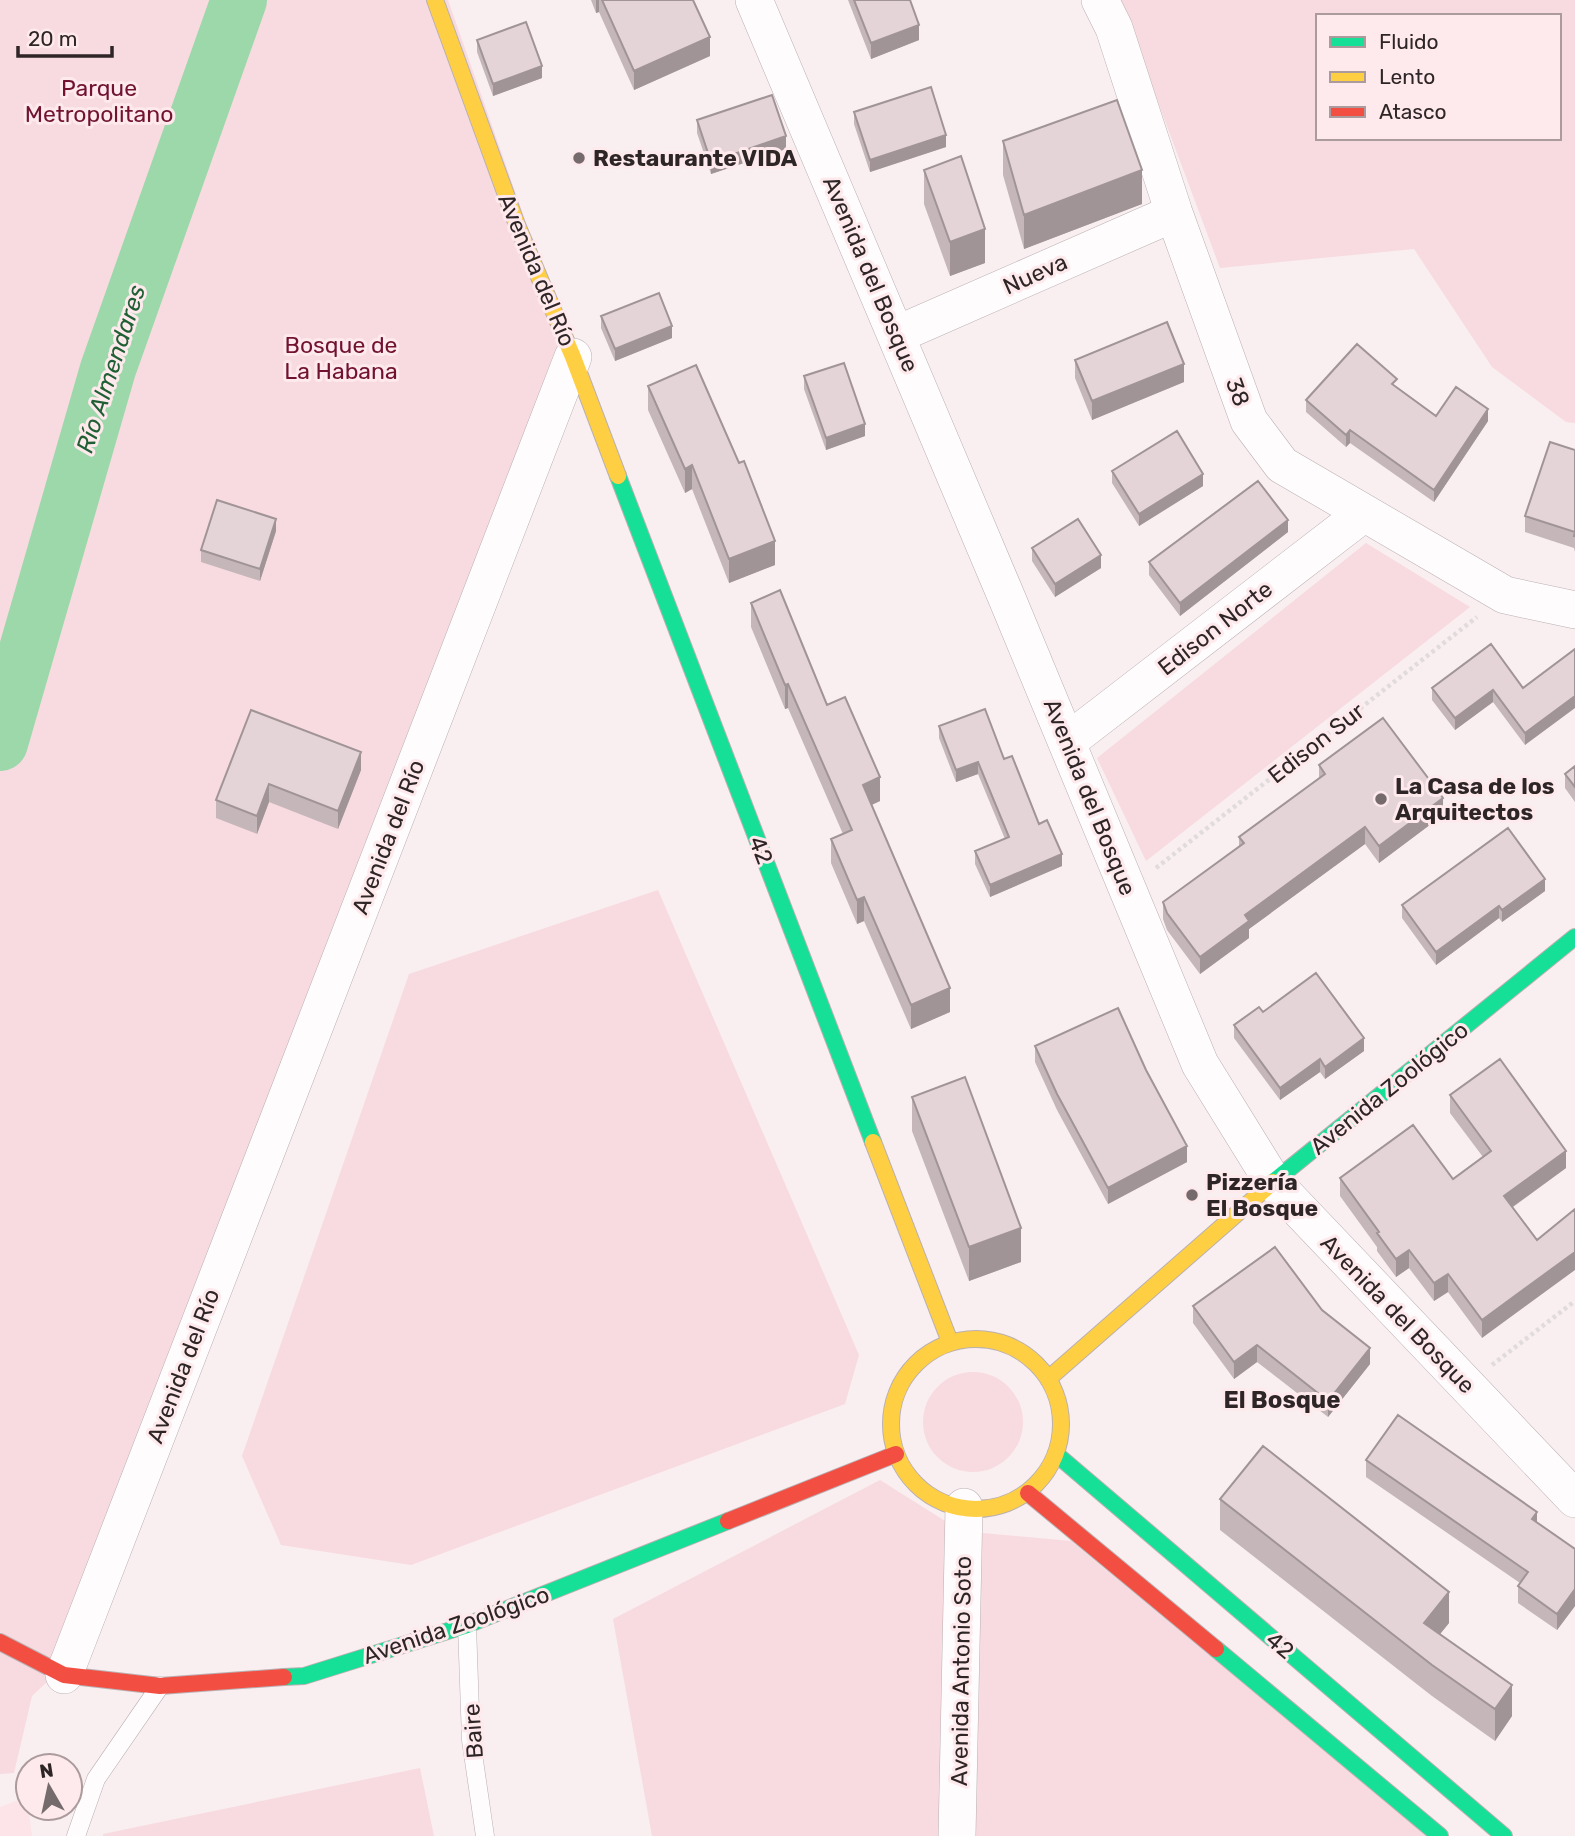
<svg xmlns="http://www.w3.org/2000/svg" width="1575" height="1836" font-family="Rubik,sans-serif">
	<rect width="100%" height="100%" fill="#f9eef0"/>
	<path fill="#fce4e8" d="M 27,1797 L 32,1836 L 0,1836 L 0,1807 Z"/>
	<path fill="#f8dbe0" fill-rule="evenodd" d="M 0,0 L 448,0 L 573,357 L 63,1667 L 32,1696 L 14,1773 L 0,1774 Z
		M 1116,0 L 1575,0 L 1575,423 L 1566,422 L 1492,367 L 1414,249 L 1220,268 L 1131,30 ZM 1318,16 L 1559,16 L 1559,138 L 1318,138 Z
		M 1366,543 L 1470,607 L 1146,861 L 1097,758 Z
		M 658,890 L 859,1355 L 845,1404 L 411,1565 L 281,1545 L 242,1456 L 409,974 Z
		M923 1422a50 50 0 1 1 100 0a50 50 0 1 1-100 0Z
		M 880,1480 L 961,1531 L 1071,1541 L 1428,1836 L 652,1836 L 613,1619 Z
		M 420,1768 L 434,1836 L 103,1836 L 103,1834 Z"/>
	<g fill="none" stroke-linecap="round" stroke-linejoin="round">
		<path stroke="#9cd8aa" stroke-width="56" d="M 0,743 L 108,369 L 239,0"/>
		<defs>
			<path id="lane" d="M 467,1625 L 471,1740 L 485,1836
				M 76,1836 L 96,1779 L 160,1686"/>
			<path id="street" d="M 754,0 L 1006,596 L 1200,1064 L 1273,1182 L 1575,1499
				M 1100,0 L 1114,28 L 1174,213 L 1249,421 L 1282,465 L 1505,595 L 1575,610
				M 896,335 L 1174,213
				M 1067,742 L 1364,513
				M 64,1675 L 573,357
				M 957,1836 L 964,1507"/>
			<path id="fast" d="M 618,476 L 873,1142
				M 1273,1182 L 1575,937
				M 1056,1454 L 1504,1836
				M 1216,1649 L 1440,1836
				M 284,1677 L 304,1676 L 467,1625 L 728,1521"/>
			<path id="slow" d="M 435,0 L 517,225 L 573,357 L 618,476
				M 873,1142 L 950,1342
				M891 1424a85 85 0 1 1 170 0a85 85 0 1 1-170 0Z
				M 1048,1379 L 1273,1182"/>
			<path id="jam" d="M 1028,1493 L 1216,1649
				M 728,1521 L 896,1454
				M 0,1642 L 64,1675 L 160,1686 L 284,1677"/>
		</defs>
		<use href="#lane" stroke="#bab0b2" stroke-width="19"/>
		<use href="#street" stroke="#bab0b2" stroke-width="38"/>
		<use href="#fast" stroke="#bab0b2" stroke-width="18"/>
		<use href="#slow" stroke="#bab0b2" stroke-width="18"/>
		<use href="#jam" stroke="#bab0b2" stroke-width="18"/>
		<path stroke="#e0dbdc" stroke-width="4.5" stroke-dasharray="3.5 3.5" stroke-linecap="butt" d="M 1156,868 L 1477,617
			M 1492,1365 L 1575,1301"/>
		<use href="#lane" stroke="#fefcfd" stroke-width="18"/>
		<use href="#street" stroke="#fefcfd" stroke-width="37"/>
		<use href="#fast" stroke="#16e098" stroke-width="16"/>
		<use href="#slow" stroke="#ffcf43" stroke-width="16"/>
		<use href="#jam" stroke="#f24e42" stroke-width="16"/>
	</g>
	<path fill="#c4b6b9" d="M 591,0 L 693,0 L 710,56 L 634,90 L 599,12 L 596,13 Z
		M 848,0 L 910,0 L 919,40 L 871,59 Z
		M 477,40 L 542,78 L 493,96 L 477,52 Z
		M 854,112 L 946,147 L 870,172 L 854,124 Z
		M 697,120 L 786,149 L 711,174 L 697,133 Z
		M 1003,141 L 1142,204 L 1024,249 L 1003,175 Z
		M 924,170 L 985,263 L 950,276 L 924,204 Z
		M 601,316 L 672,338 L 615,361 L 601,328 Z
		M 1075,360 L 1184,382 L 1092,420 L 1075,378 Z
		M 804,376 L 865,436 L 826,450 L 804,389 Z
		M 648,386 L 775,565 L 729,583 L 692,489 L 685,493 L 648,410 Z
		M 1397,387 L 1436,416 L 1488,421 L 1434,502 L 1350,443 L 1346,447 L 1306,412 L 1306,400 Z
		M 1575,450 L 1575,552 L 1574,548 L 1525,532 L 1525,516 Z
		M 1112,471 L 1203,486 L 1139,526 L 1112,483 Z
		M 276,531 L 260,581 L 201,562 L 201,550 Z
		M 1288,532 L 1180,616 L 1149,575 L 1149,562 Z
		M 1032,548 L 1101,568 L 1055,597 L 1032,561 Z
		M 751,603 L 827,705 L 880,801 L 871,805 L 950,1012 L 911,1029 L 864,921 L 857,924 L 831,863 L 831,839 L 843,834 L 788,708 L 785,709 L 751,627 Z
		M 1575,649 L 1525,745 L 1493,702 L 1455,730 L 1432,700 L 1432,688 L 1523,688 Z
		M 251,710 L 361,770 L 338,829 L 269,802 L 257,834 L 216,818 L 216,800 Z
		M 939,726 L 1004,759 L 1062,866 L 990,897 L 975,864 L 975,851 L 1005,839 L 978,774 L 956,782 L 939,738 Z
		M 1319,765 L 1443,815 L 1379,863 L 1365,844 L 1249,929 L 1249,938 L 1200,974 L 1167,930 L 1163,919 L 1163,902 L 1239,847 L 1239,837 L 1319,778 Z
		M 1575,766 L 1575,802 L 1565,788 L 1565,774 Z
		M 1545,891 L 1502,922 L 1499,918 L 1436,965 L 1402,918 L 1402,905 Z
		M 1263,1012 L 1364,1051 L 1325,1079 L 1320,1072 L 1280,1100 L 1234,1038 L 1234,1025 Z
		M 1035,1046 L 1187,1162 L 1108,1204 L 1057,1110 L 1035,1062 Z
		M 1450,1095 L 1566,1168 L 1513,1207 L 1482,1338 L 1448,1292 L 1434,1301 L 1409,1268 L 1396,1277 L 1377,1251 L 1377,1247 L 1340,1196 L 1340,1178 L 1453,1179 L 1483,1157 L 1450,1113 Z
		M 912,1097 L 1021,1262 L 969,1281 L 912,1131 Z
		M 1193,1306 L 1322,1310 L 1370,1364 L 1328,1417 L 1257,1362 L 1234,1379 L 1193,1323 Z
		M 1366,1460 L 1537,1522 L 1575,1549 L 1575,1606 L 1557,1630 L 1518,1603 L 1518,1586 L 1520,1583 L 1366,1477 Z
		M 1220,1499 L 1449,1623 L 1440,1634 L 1512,1716 L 1495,1741 L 1432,1696 L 1220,1530 Z"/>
	<path fill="#a09496" d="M 596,0 L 599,0 L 599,12 L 596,13 Z
		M 919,25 L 919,40 L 871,59 L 871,43 Z
		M 710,37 L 710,56 L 634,90 L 634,71 Z
		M 542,66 L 542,78 L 493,96 L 493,84 Z
		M 946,135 L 946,147 L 870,172 L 870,160 Z
		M 786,136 L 786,149 L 711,174 L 711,162 Z
		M 1142,170 L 1142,204 L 1024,249 L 1024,215 Z
		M 985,229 L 985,263 L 950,276 L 950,242 Z
		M 672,326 L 672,338 L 615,361 L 615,349 Z
		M 1184,364 L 1184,382 L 1092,420 L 1092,401 Z
		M 1488,409 L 1488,421 L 1434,502 L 1434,490 Z
		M 865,424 L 865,436 L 826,450 L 826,438 Z
		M 1350,430 L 1350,443 L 1346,447 L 1346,435 Z
		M 692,465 L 692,489 L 685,493 L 685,469 Z
		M 1203,474 L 1203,486 L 1139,526 L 1139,514 Z
		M 276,519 L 276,531 L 260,581 L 260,569 Z
		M 1288,520 L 1288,532 L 1180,616 L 1180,603 Z
		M 775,541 L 775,565 L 729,583 L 729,559 Z
		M 1101,555 L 1101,568 L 1055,597 L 1055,584 Z
		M 788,684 L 788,708 L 785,709 L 785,685 Z
		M 1493,690 L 1493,702 L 1455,730 L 1455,718 Z
		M 1575,696 L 1575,708 L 1525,745 L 1525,733 Z
		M 361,752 L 361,770 L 338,829 L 338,811 Z
		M 978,762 L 978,774 L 956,782 L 956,770 Z
		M 880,777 L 880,801 L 863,809 L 863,785 Z
		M 269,784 L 269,802 L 257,834 L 257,816 Z
		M 1443,798 L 1443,815 L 1379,863 L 1379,846 Z
		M 1365,827 L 1365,844 L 1249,929 L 1249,938 L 1200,974 L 1200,957 L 1245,915 Z
		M 1062,854 L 1062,866 L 990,897 L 990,885 Z
		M 1545,879 L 1545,891 L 1502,922 L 1502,910 Z
		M 864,897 L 864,921 L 857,924 L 857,900 Z
		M 1499,906 L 1499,918 L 1436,965 L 1436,952 Z
		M 950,988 L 950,1012 L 911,1029 L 911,1005 Z
		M 1364,1038 L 1364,1051 L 1325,1079 L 1325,1067 Z
		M 1320,1059 L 1320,1072 L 1280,1100 L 1280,1088 Z
		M 1187,1146 L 1187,1162 L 1108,1204 L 1108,1188 Z
		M 1566,1151 L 1566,1168 L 1504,1213 L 1504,1196 Z
		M 1021,1228 L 1021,1262 L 969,1281 L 969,1247 Z
		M 1409,1250 L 1409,1268 L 1396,1277 L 1396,1259 Z
		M 1575,1252 L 1575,1270 L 1482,1338 L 1482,1320 Z
		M 1448,1274 L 1448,1292 L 1434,1301 L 1434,1283 Z
		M 1257,1345 L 1257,1362 L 1234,1379 L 1234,1362 Z
		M 1370,1348 L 1370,1364 L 1328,1417 L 1328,1401 Z
		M 1537,1512 L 1537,1529 L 1532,1519 Z
		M 1575,1589 L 1575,1606 L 1557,1630 L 1557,1614 Z
		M 1449,1592 L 1449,1623 L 1424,1654 L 1424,1623 Z
		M 1512,1685 L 1512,1716 L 1495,1741 L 1495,1709 Z"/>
	<path fill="#e4d4d7" stroke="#a09496" stroke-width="2" d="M 602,0 L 693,0 L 710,37 L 634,71 Z
		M 854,0 L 910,0 L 919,25 L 871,43 Z
		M 526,22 L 542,66 L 493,84 L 477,40 Z
		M 931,87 L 946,135 L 870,160 L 854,112 Z
		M 772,95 L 786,136 L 711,162 L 697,120 Z
		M 1117,100 L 1142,170 L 1024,215 L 1003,141 Z
		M 961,156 L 985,229 L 950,242 L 924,170 Z
		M 659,293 L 672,326 L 615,349 L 601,316 Z
		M 1167,322 L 1184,364 L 1092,401 L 1075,360 Z
		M 1357,344 L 1397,379 L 1392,384 L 1436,416 L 1456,387 L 1488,409 L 1434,490 L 1350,430 L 1346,435 L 1306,400 Z
		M 844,363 L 865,424 L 826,438 L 804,376 Z
		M 696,365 L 739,463 L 744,461 L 775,541 L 729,559 L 692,465 L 685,469 L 648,386 Z
		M 1177,431 L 1203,474 L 1139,514 L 1112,471 Z
		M 1550,442 L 1575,450 L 1575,536 L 1574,536 L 1575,532 L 1525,516 Z
		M 1258,481 L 1288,520 L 1180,603 L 1149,562 Z
		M 217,500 L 276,519 L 260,569 L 201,550 Z
		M 1078,519 L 1101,555 L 1055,584 L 1032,548 Z
		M 780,590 L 827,705 L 845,697 L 880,777 L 863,785 L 950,988 L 911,1005 L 864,897 L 857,900 L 831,839 L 852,830 L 788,684 L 785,685 L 751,603 Z
		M 1491,644 L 1523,688 L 1575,649 L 1575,696 L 1525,733 L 1493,690 L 1455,718 L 1432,688 Z
		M 985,709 L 1004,759 L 1012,756 L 1039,824 L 1047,820 L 1062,854 L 990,885 L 975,851 L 1009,837 L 978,762 L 956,770 L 939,726 Z
		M 251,710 L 361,752 L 338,811 L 269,784 L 257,816 L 216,800 Z
		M 1383,718 L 1443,798 L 1379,846 L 1365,827 L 1245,915 L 1249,921 L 1200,957 L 1167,913 L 1163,902 L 1244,843 L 1239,837 L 1325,774 L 1319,765 Z
		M 1575,766 L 1575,787 L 1565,774 Z
		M 1508,828 L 1545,879 L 1502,910 L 1499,906 L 1436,952 L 1402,905 Z
		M 1316,973 L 1364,1038 L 1325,1067 L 1320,1059 L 1280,1088 L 1234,1025 L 1259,1007 L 1263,1012 Z
		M 1118,1008 L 1146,1070 L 1187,1146 L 1108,1188 L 1057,1094 L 1035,1046 Z
		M 1500,1059 L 1566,1151 L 1504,1196 L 1537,1240 L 1575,1209 L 1575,1252 L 1482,1320 L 1448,1274 L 1434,1283 L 1409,1250 L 1396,1259 L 1377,1233 L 1379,1232 L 1340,1178 L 1413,1125 L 1453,1179 L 1491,1151 L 1450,1095 Z
		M 965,1077 L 1021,1228 L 969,1247 L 912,1097 Z
		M 1275,1247 L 1322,1310 L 1370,1348 L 1328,1401 L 1257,1345 L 1234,1362 L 1193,1306 Z
		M 1398,1415 L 1537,1512 L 1532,1519 L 1575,1549 L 1575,1589 L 1557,1614 L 1518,1586 L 1528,1572 L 1366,1460 Z
		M 1263,1446 L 1449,1592 L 1424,1623 L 1512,1685 L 1495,1709 L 1432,1665 L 1220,1499 Z"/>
	<g fill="#756b6d" stroke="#fee9ec" stroke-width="2.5">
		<circle cx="579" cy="158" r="7"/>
		<circle cx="1381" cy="799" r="7"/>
		<circle cx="1192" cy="1195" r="7"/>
	</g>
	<g text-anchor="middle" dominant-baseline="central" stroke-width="6" stroke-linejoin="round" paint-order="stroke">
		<g font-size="23" fill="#701230" stroke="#fee9ec">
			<text x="99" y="88">Parque<tspan x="99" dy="26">Metropolitano</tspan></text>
			<text x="341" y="345">Bosque de<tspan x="341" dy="26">La Habana</tspan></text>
		</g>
		<g font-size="23" font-weight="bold" fill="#2e2526" stroke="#fee9ec" text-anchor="start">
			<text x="593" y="158">Restaurante VIDA</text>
			<text x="1395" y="786">La Casa de los<tspan x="1395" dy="26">Arquitectos</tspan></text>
			<text x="1206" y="1182">Pizzería<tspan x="1206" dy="26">El Bosque</tspan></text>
		</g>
		<g font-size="23" fill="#2e2526" stroke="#fee9ec">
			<text transform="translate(537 270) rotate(67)">Avenida del Río</text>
			<text transform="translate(871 274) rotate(67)">Avenida del Bosque</text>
			<text transform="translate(1035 274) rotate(-24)">Nueva</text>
			<text transform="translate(1238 392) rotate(70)">38</text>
			<text transform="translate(1215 628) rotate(-38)">Edison Norte</text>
			<text transform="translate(1316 743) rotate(-38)">Edison Sur</text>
			<text transform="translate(1090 797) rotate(68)">Avenida del Bosque</text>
			<text transform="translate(388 837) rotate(-69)">Avenida del Río</text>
			<text transform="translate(761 850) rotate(69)">42</text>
			<text transform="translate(1389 1088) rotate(-39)">Avenida Zoológico</text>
			<text transform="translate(1398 1314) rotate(46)">Avenida del Bosque</text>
			<text transform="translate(183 1366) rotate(-69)">Avenida del Río</text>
			<text transform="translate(456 1625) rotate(-19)">Avenida Zoológico</text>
			<text transform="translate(1280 1645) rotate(40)">42</text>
			<text transform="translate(961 1671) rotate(-89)">Avenida Antonio Soto</text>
			<text transform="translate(473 1731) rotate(-94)">Baire</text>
		</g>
		<g font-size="24" font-style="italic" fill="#1f5f34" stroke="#fee9ec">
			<text transform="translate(111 369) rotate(-72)">Río Almendares</text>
		</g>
		<g font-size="24" font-weight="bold" fill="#2e2526" stroke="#fee9ec">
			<text x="1282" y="1400">El Bosque</text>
		</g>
	</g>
	<rect x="1316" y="14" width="245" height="126" fill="#fee9ec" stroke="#ab9b9d" stroke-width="2"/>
	<rect x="1330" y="37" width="35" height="10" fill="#16e098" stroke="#ab9b9d" stroke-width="2"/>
	<text x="1379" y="49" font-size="21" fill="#2e2526">Fluido</text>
	<rect x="1330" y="72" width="35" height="10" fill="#ffcf43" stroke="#ab9b9d" stroke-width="2"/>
	<text x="1379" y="84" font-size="21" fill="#2e2526">Lento</text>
	<rect x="1330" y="107" width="35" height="10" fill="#f24e42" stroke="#ab9b9d" stroke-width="2"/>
	<text x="1379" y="119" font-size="21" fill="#2e2526">Atasco</text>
	<g transform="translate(49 1787) rotate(351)"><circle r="33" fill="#fee9ec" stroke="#ab9b9d" stroke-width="2"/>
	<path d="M0-5L12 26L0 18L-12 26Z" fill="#756b6d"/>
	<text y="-10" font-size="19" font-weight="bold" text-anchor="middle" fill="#2e2526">N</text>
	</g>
	<path d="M18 46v10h94v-10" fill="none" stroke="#2e2526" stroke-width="3.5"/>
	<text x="28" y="46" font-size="21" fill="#2e2526" stroke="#fee9ec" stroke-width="5" paint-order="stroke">20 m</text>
</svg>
